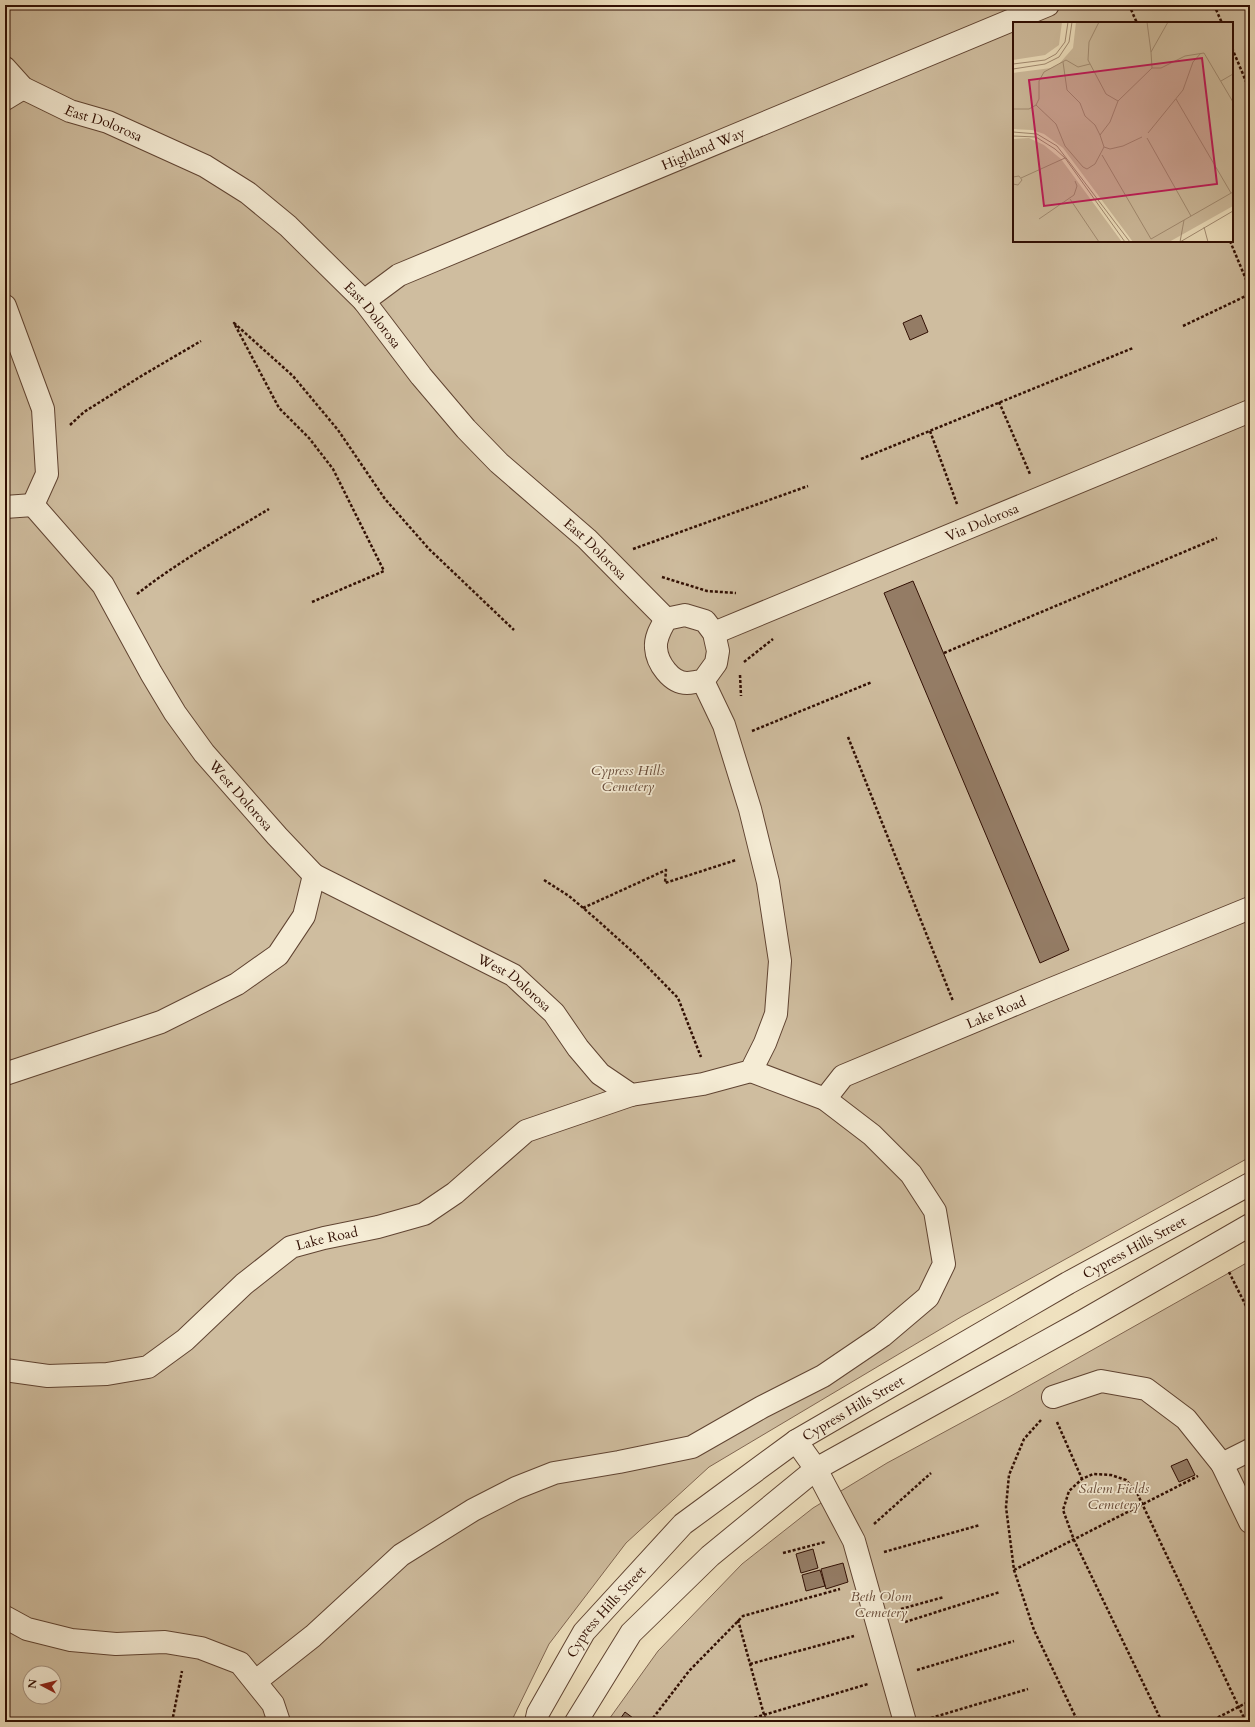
<svg xmlns="http://www.w3.org/2000/svg" width="1255" height="1727" font-family="Cardo,serif">
	<rect width="100%" height="100%" fill="#efe1bf"/>
	<filter id="stains"><feTurbulence type="fractalNoise" baseFrequency=".005" numOctaves="4"/><feColorMatrix values="0 0 0 0 .2 0 0 0 0 .09 0 0 0 0 .02 0 0 0 .5 -.17"/></filter>
	<radialGradient id="worn" r=".72"><stop offset=".6" stop-color="#630" stop-opacity="0"/><stop offset="1" stop-color="#630" stop-opacity=".3"/></radialGradient>
	<path fill="#cfbd9f" stroke="#806651" fill-rule="evenodd" d="M 5,5 L 1250,5 L 1250,1157 L 961,1317 L 709,1467 L 626,1543 L 549,1644 L 511,1722 L 5,1722 ZM 1014,23 L 1232,23 L 1232,241 L 1014,241 ZM 30,1673 L 54,1673 L 54,1697 L 30,1697 Z
		M 1250,1261 L 1250,1722 L 607,1722 L 658,1651 L 742,1564 L 813,1508 L 887,1463 L 1009,1397 Z"/>
	<path fill="#947c65" stroke="#310f03" d="M 921,315 L 928,332 L 910,340 L 903,323 Z
		M 913,581 L 1069,950 L 1040,963 L 884,593 Z
		M 1187,1459 L 1195,1475 L 1179,1482 L 1171,1466 Z
		M 813,1549 L 818,1568 L 801,1573 L 796,1554 Z
		M 843,1563 L 848,1582 L 826,1589 L 821,1569 Z
		M 820,1570 L 825,1586 L 806,1591 L 802,1575 Z
		M 625,1712 L 637,1721 L 637,1722 L 618,1722 Z"/>
	<g fill="none" stroke-linecap="round" stroke-linejoin="round">
		<defs>
			<g id="minor">
				<path id="s1" d="M 5,68 L 23,88 L 70,111 L 108,122 L 205,166 L 248,193 L 288,226 L 364,301 L 421,376 L 466,429 L 499,463 L 587,539 L 666,619"/>
				<path d="M 5,99 L 23,88"/>
				<path id="s2" d="M 364,301 L 399,275 L 1048,5"/>
				<path d="M 5,306 L 43,409 L 47,474 L 33,505"/>
				<path id="s3" d="M 33,505 L 103,585 L 151,673 L 175,713 L 204,753 L 277,836 L 314,875 L 513,975 L 554,1013 L 578,1048 L 600,1074 L 631,1095 L 703,1084 L 751,1071 L 765,1043 L 776,1014 L 780,961 L 768,882 L 750,809 L 724,725 L 703,681"/>
				<path d="M 5,507 L 33,505"/>
				<path d="M 685,615 L 705,621 L 714,633 L 718,651 L 716,663 L 703,681 C 698,681 692,683 687,683 C 671,683 657,663 656,648 C 655,637 661,628 666,619 Z"/>
				<path id="s4" d="M 714,633 L 1250,411"/>
				<path d="M 5,1074 L 161,1022 L 237,984 L 278,955 L 304,916 L 314,875"/>
				<path id="s5" d="M 825,1099 L 843,1076 L 1049,990 L 1250,908"/>
				<path id="s6" d="M 5,1370 L 48,1376 L 107,1374 L 148,1367 L 185,1340 L 244,1284 L 291,1247 L 324,1238 L 378,1227 L 424,1214 L 455,1193 L 526,1131 L 631,1095"/>
				<path d="M 1053,1397 L 1101,1381 L 1146,1389 L 1186,1419 L 1222,1464 L 1250,1522"/>
				<path d="M 796,1441 L 816,1469 L 854,1541 L 905,1722"/>
				<path d="M 1222,1464 L 1250,1450"/>
				<path d="M 5,1617 L 27,1629 L 71,1640 L 116,1644 L 165,1642 L 201,1648 L 240,1663 L 273,1704 L 279,1722"/>
				<path d="M 256,1681 L 313,1636 L 401,1555 L 473,1510 L 516,1488 L 554,1473 L 619,1462 L 692,1447 L 762,1407 L 823,1376 L 882,1336 L 928,1297 L 944,1264 L 935,1211 L 911,1174 L 872,1135 L 825,1099 L 751,1071"/>
				<path id="s7" d="M 536,1722 L 538,1713 L 584,1632 L 683,1524 L 796,1441 L 1068,1283 L 1250,1184"/>
				<path d="M 576,1722 L 631,1633 L 710,1556 L 816,1469 L 1083,1321 L 1250,1225"/>
			</g>
		</defs>
		<use href="#minor" stroke="#604432" stroke-width="24"/>
		<path stroke="#310f03" stroke-width="2.5" stroke-dasharray="3 2" stroke-linecap="butt" d="M 1129,5 L 1137,23
			M 1214,5 L 1222,23
			M 1232,48 L 1250,91
			M 1230,241 L 1250,289
			M 1183,326 L 1250,294
			M 999,402 L 1030,474
			M 70,425 L 84,412 L 143,375 L 201,341
			M 930,431 L 957,504
			M 861,459 L 1133,348
			M 633,549 L 808,486
			M 662,577 L 707,591 L 736,593
			M 137,594 C 178,562 224,536 269,509
			M 312,602 L 384,571 L 333,469 L 309,438 L 279,408 L 234,323 L 293,376 L 338,430 L 385,499 L 429,549 L 514,630
			M 944,653 L 1217,538
			M 744,662 L 773,639
			M 740,675 L 741,696
			M 752,731 L 872,682
			M 848,737 L 953,1001
			M 544,880 L 569,896 L 595,918 L 635,954 L 678,998 L 701,1057
			M 583,908 L 666,870 L 665,883 L 736,860
			M 1229,1272 L 1250,1314
			M 1041,1420 L 1024,1439 L 1009,1475 L 1006,1507 L 1014,1570 L 1034,1630 L 1078,1722
			M 1057,1422 L 1082,1479
			M 874,1524 L 931,1473
			M 884,1552 L 980,1525
			M 783,1553 L 825,1542
			M 1014,1570 L 1198,1476
			M 901,1609 L 944,1597
			M 738,1620 L 766,1722
			M 905,1622 L 1000,1592
			M 750,1664 L 854,1636
			M 917,1670 L 1014,1641
			M 931,1718 L 1028,1689
			M 172,1722 L 182,1671
			M 650,1722 L 689,1671 L 743,1616 L 840,1589
			M 740,1722 L 868,1684
			M 1162,1722 L 1074,1540 L 1063,1510 L 1069,1491 L 1082,1479 L 1093,1474 L 1111,1475 L 1126,1480 L 1137,1493 L 1246,1722
			M 1209,1722 L 1250,1701"/>
		<use href="#minor" stroke="#f5ecd5" stroke-width="22"/>
	</g>
	<g text-anchor="middle" dominant-baseline="central" stroke-width="3.5" stroke-linejoin="round" paint-order="stroke">
		<g font-size="14" fill="#310f03" stroke="#f5ecd5">
			<text stroke="none"><textPath href="#s1" startOffset="115">East Dolorosa</textPath></text>
			<text stroke="none"><textPath href="#s2" startOffset="373">Highland Way</textPath></text>
			<text stroke="none"><textPath href="#s1" startOffset="451">East Dolorosa</textPath></text>
			<text stroke="none"><textPath href="#s4" startOffset="290">Via Dolorosa</textPath></text>
			<text stroke="none"><textPath href="#s1" startOffset="775">East Dolorosa</textPath></text>
			<text stroke="none"><textPath href="#s3" startOffset="359">West Dolorosa</textPath></text>
			<text stroke="none"><textPath href="#s3" startOffset="695">West Dolorosa</textPath></text>
			<text stroke="none"><textPath href="#s5" startOffset="195">Lake Road</textPath></text>
			<text stroke="none"><textPath href="#s6" startOffset="368">Lake Road</textPath></text>
			<text stroke="none"><textPath href="#s7" startOffset="779">Cypress Hills Street</textPath></text>
			<text stroke="none"><textPath href="#s7" startOffset="455">Cypress Hills Street</textPath></text>
			<text stroke="none"><textPath href="#s7" startOffset="132">Cypress Hills Street</textPath></text>
		</g>
		<g font-size="14" font-style="italic" fill="#684c3a" stroke="#f5ecd5">
			<text x="628" y="770">Cypress Hills<tspan x="628" dy="16">Cemetery</tspan></text>
			<text x="1114" y="1488">Salem Fields<tspan x="1114" dy="16">Cemetery</tspan></text>
			<text x="881" y="1596">Beth Olom<tspan x="881" dy="16">Cemetery</tspan></text>
		</g>
	</g>
	<g transform="translate(1013 22)">
		<rect width="220" height="220" fill="#efe1bf"/>
		<path d="M 0,0 L 49,0 L 46,23 L 32,33 L 0,38 ZM 63,0 L 220,0 L 220,184 L 156,220 L 120,220 L 50,126 L 31,112 L 19,108 L 0,107 L 0,51 L 38,46 L 46,42 L 60,26 ZM 16,116 L 31,123 L 48,137 L 109,220 L 0,220 L 0,117 Z" fill="#cfbd9f"/>
		<path fill="none" stroke="#a38d74" stroke-width="1" d="M 86,0 L 76,20 L 75,38 L 93,72 L 105,79M 134,0 L 138,30M 50,40 L 54,68 L 67,81 L 72,94 L 82,103 L 87,113M 0,42 L 32,38 L 43,32 L 52,20 L 55,0M 139,46 L 148,46 L 172,34 L 191,31 L 220,80M 139,46 L 138,30 L 155,0M 0,47 L 32,42 L 46,35 L 56,20 L 59,0M 208,59 L 220,52M 163,77 L 218,171M 23,83 L 43,102 L 52,124 L 70,145 L 74,147 L 82,142 L 91,125M 23,83 L 26,77 L 26,59 L 31,50 L 53,38 L 65,45 L 77,42M 0,87 L 16,87 L 23,83M 0,110 L 24,112 L 44,124 L 117,220M 135,111 L 170,68 L 180,40 L 188,31M 0,114 L 23,115 L 42,127 L 52,136 L 112,220M 129,115 L 110,124 L 97,127 L 91,125 L 87,113 L 97,100 L 105,79 L 139,46M 134,116 L 178,194M 89,133 L 138,217 L 220,170M 0,155 L 6,154 L 9,158 L 5,163 L 0,162M 8,156 L 52,136M 57,177 L 86,220M 26,197 L 61,173 L 64,164 L 62,159M 191,205 L 195,220M 167,220 L 171,198M 167,220 L 220,189"/>
		<path fill="#c2185b" fill-opacity="0.15" stroke="#c2185b" stroke-width="2" d="M 189,36 L 204,162 L 31,184 L 16,58 Z"/>
		<rect width="220" height="220" fill="none" stroke="#310f03" stroke-width="2"/>
	</g>
	<rect width="1255" height="1727" fill="none" stroke="#efe1bf" stroke-width="20"/>
	<rect x="6" y="6" width="1243" height="1715" fill="none" stroke="#310f03" stroke-width="2"/>
	<rect x="10" y="10" width="1235" height="1707" fill="none" stroke="#310f03"/>
	<g transform="translate(42 1685) rotate(277)"><circle r="19" fill="#f5ecd5" stroke="#a79481"/>
	<path d="M0-3L7 15L0 10L-7 15Z" fill="#8f2418"/>
	<text y="-6" font-size="11" font-weight="bold" text-anchor="middle" fill="#310f03">N</text>
	</g>
	<rect width="100%" height="100%" filter="url(#stains)"/>
	<rect width="100%" height="100%" fill="url(#worn)"/>
</svg>
